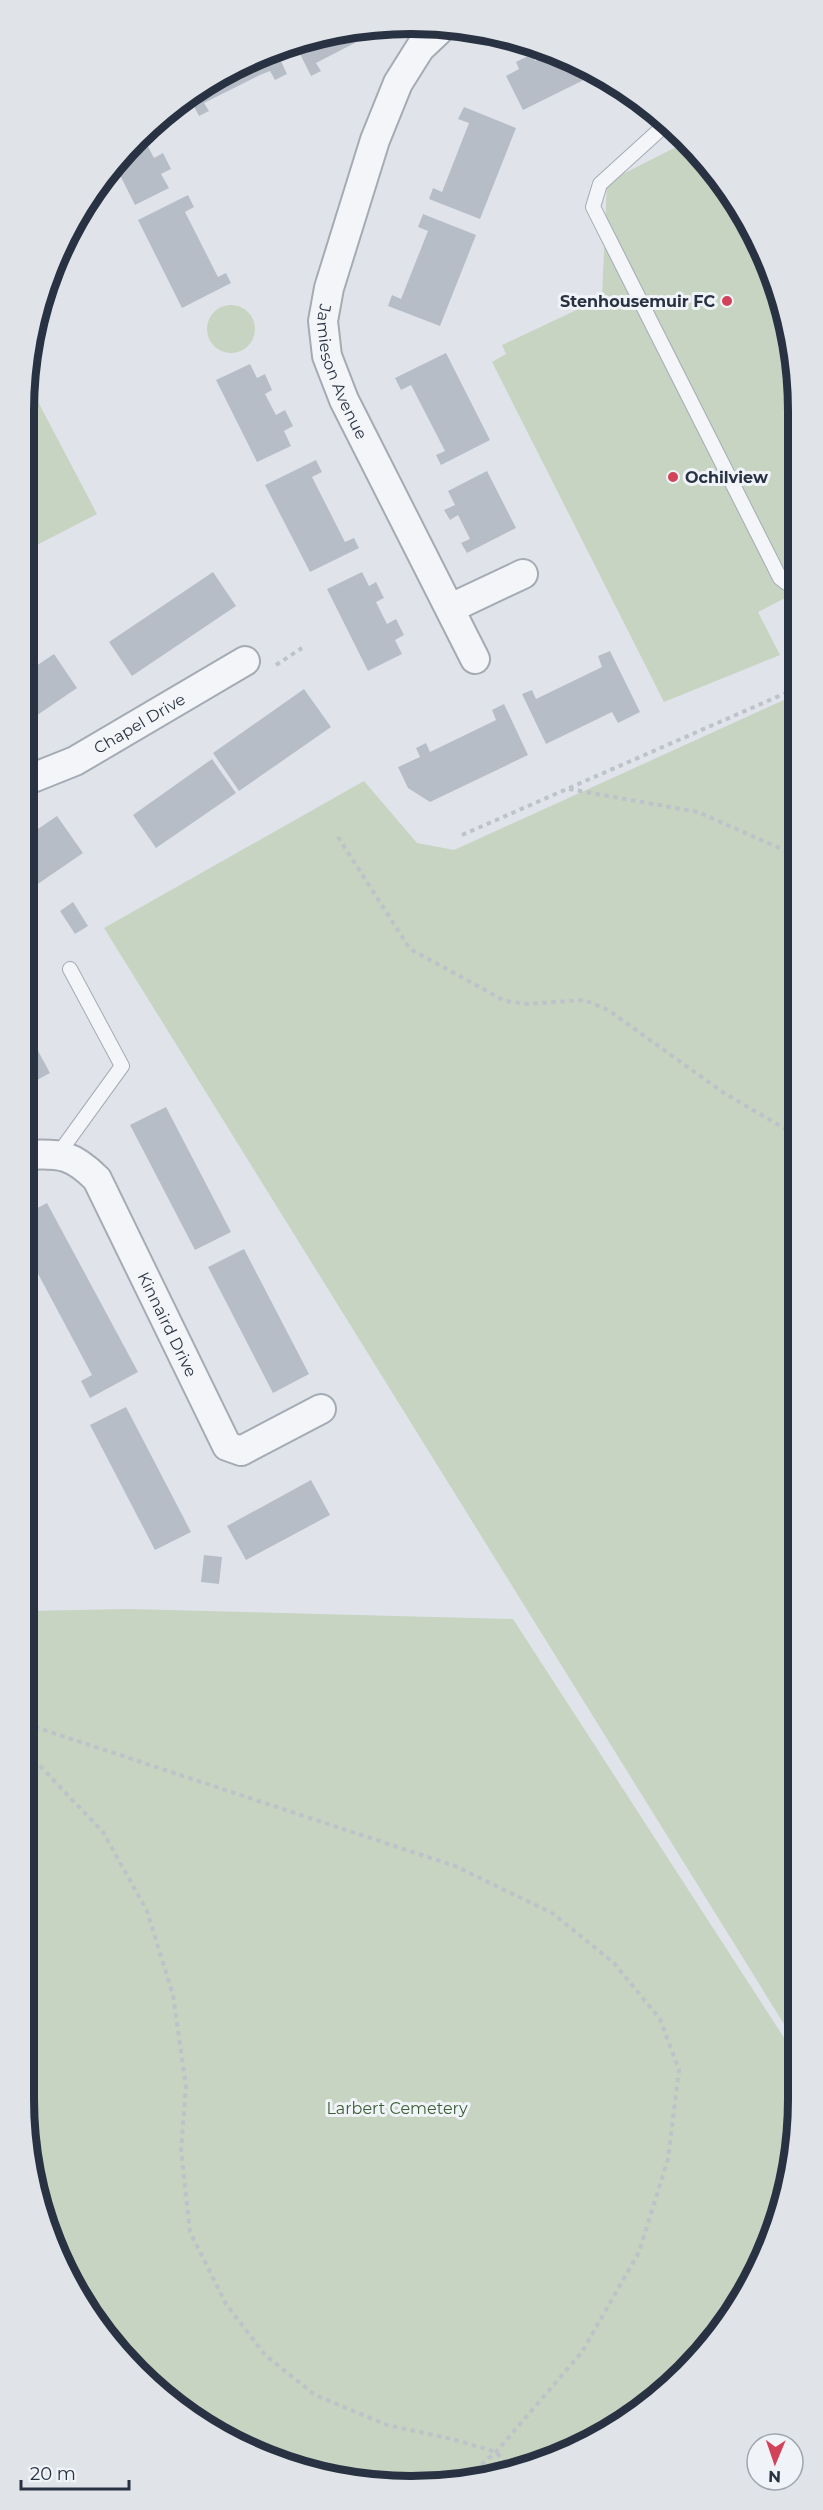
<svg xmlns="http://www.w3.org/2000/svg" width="823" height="2510" font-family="Montserrat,sans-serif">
	<rect width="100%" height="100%" fill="#e0e4ea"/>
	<path fill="#c6d4c1" d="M 686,142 L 703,156 L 759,240 L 796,361 L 795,593 L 758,612 L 780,655 L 664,702 L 492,362 L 506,354 L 502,345 L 602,298 L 607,182 Z
		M207 329a24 24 0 1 1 48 0a24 24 0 1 1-48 0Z
		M 35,396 L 97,514 L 31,548 L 31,398 Z
		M 795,695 L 792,2037 L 104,928 L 364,781 L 417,843 L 454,850 Z
		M 128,1609 L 513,1619 L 792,2050 L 791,2174 L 733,2314 L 627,2420 L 511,2473 L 361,2483 L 240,2446 L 120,2354 L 53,2246 L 24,2098 L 26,1611 Z"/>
	<path fill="#b7bdc7" d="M 336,31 L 378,31 L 316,63 L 321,71 L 311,76 L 297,48 Z
		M 383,31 L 403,31 L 387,39 Z
		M 532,54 L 535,61 L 549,55 L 598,73 L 523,110 L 506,76 L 519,69 L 516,62 Z
		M 278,55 L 287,74 L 275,80 L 270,71 L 260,75 L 204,103 L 209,111 L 199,116 L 189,97 L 197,89 Z
		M 464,107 L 516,128 L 480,219 L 429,199 L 433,188 L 442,192 L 469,123 L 458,119 Z
		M 145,141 L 154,158 L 163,153 L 171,169 L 161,174 L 169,188 L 135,205 L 117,169 Z
		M 188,195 L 194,207 L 185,212 L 218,277 L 226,273 L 231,283 L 182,308 L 138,220 Z
		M 423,214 L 476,235 L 440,326 L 388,306 L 392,295 L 401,299 L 428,231 L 418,227 Z
		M 446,353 L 490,440 L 441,465 L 436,455 L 445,451 L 411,385 L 401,390 L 395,378 Z
		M 250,364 L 257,378 L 265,374 L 272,390 L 265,394 L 276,415 L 285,410 L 293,426 L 284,431 L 291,446 L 257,462 L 216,380 Z
		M 316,460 L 322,472 L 312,477 L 345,542 L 354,538 L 359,548 L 310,572 L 265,485 Z
		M 487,471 L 516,528 L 467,553 L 461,543 L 470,539 L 458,515 L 450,520 L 444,510 L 455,505 L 448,491 Z
		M 213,572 L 236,606 L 132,676 L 109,642 Z
		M 362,572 L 369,586 L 376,582 L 384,598 L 376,602 L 387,624 L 396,619 L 404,635 L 395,640 L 402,654 L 368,671 L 327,589 Z
		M 610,651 L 640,712 L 618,723 L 612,712 L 546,744 L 522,694 L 532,690 L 536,699 L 602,667 L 598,656 Z
		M 54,654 L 77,688 L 30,720 L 30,670 Z
		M 304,689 L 331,727 L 239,791 L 213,753 Z
		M 504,704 L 528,755 L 430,802 L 408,788 L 398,767 L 420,757 L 416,748 L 426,743 L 430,752 L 496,720 L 492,710 Z
		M 212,759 L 236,793 L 156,848 L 133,815 Z
		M 57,816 L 83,853 L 29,890 L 29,835 Z
		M 73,902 L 88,926 L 75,934 L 60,911 Z
		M 31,1038 L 50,1073 L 28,1085 L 29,1039 Z
		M 166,1107 L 231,1232 L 195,1250 L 130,1125 Z
		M 47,1203 L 138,1372 L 90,1398 L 81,1381 L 92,1375 L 28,1255 L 28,1213 Z
		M 244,1249 L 309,1374 L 273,1393 L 208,1267 Z
		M 126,1407 L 191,1532 L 155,1550 L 90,1425 Z
		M 311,1480 L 330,1515 L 246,1560 L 227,1526 Z
		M 204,1555 L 222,1557 L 219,1584 L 201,1582 Z"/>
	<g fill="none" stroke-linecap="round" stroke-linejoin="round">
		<defs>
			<path id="service" d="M 665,125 L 600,184 L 593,207 L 780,578 L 795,589
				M 59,1153 L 122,1066 L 70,969"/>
			<g id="minor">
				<path id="s1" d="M 438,31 L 420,48 L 398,83 L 375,140 L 329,288 L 323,321 L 327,356 L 344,400 L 475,659"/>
				<path d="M 451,608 L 523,574"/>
				<path id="s2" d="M 30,779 L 75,761 L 245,661"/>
				<path id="s3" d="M 28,1155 C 61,1153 73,1155 97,1179 L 227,1446 L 241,1451 L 321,1409"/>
			</g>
		</defs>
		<use href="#service" stroke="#a5abb4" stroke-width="16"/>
		<use href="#minor" stroke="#a5abb4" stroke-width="32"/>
		<path stroke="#bec2c9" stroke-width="4" stroke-dasharray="4.5 4.5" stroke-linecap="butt" d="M 276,665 L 302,648
			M 569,789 L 698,812 L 795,855
			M 462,835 L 795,689
			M 338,837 L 410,949 L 505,1001 L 528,1004 L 584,1000 L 608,1010 L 724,1093 L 794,1134
			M 26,1724 L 455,1866 L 552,1913 L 614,1963 L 660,2019 L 679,2070 L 668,2159 L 639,2252 L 582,2352 L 496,2452 L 468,2476
			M 25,1756 L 41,1767 L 103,1832 L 147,1911 L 173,1995 L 186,2087 L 181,2150 L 190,2232 L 226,2304 L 265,2355 L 315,2395 L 387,2425 L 452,2439 L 496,2452 L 513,2472"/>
		<use href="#service" stroke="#f3f5f8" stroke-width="14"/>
		<use href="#minor" stroke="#f3f5f8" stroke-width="28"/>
	</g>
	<g fill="#d24259" stroke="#f0f3f7" stroke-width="2">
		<circle cx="727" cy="301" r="6"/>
		<circle cx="673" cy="477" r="6"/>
	</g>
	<g text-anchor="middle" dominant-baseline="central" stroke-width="6" stroke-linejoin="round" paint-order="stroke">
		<g font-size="16" font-weight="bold" fill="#283242" stroke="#f0f3f7" text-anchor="end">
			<text x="715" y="301">Stenhousemuir FC</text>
			<text x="685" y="477" text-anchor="start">Ochilview</text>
		</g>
		<g font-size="16" fill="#283242" stroke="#f0f3f7">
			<text stroke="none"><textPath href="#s1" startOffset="370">Jamieson Avenue</textPath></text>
			<text stroke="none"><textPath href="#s2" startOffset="123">Chapel Drive</textPath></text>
			<text stroke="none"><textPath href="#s3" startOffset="238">Kinnaird Drive</textPath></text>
		</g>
		<g font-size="16" fill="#3d5e35" stroke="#f0f3f7">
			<text x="397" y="2108">Larbert Cemetery</text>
		</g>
	</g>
	<path d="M0 0H823V2510H0ZM411 34H411A377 377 0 0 1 788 411V2099A377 377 0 0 1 411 2476H411A377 377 0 0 1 34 2099V411A377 377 0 0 1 411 34Z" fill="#e0e4e9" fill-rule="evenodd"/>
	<path fill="none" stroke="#283242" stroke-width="8" d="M411 34H411A377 377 0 0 1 788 411V2099A377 377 0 0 1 411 2476H411A377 377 0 0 1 34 2099V411A377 377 0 0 1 411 34Z"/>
	<g transform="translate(775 2462) rotate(182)"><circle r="28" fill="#f0f3f7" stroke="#a0a6af" stroke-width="1.5"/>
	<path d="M0-4.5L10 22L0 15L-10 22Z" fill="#d24259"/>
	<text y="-9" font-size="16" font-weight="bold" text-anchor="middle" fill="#283242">N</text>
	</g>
	<path d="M21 2480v9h108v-9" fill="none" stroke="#283242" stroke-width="3"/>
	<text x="30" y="2480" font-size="18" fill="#283242" stroke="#f0f3f7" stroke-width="4.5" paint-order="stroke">20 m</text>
</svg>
